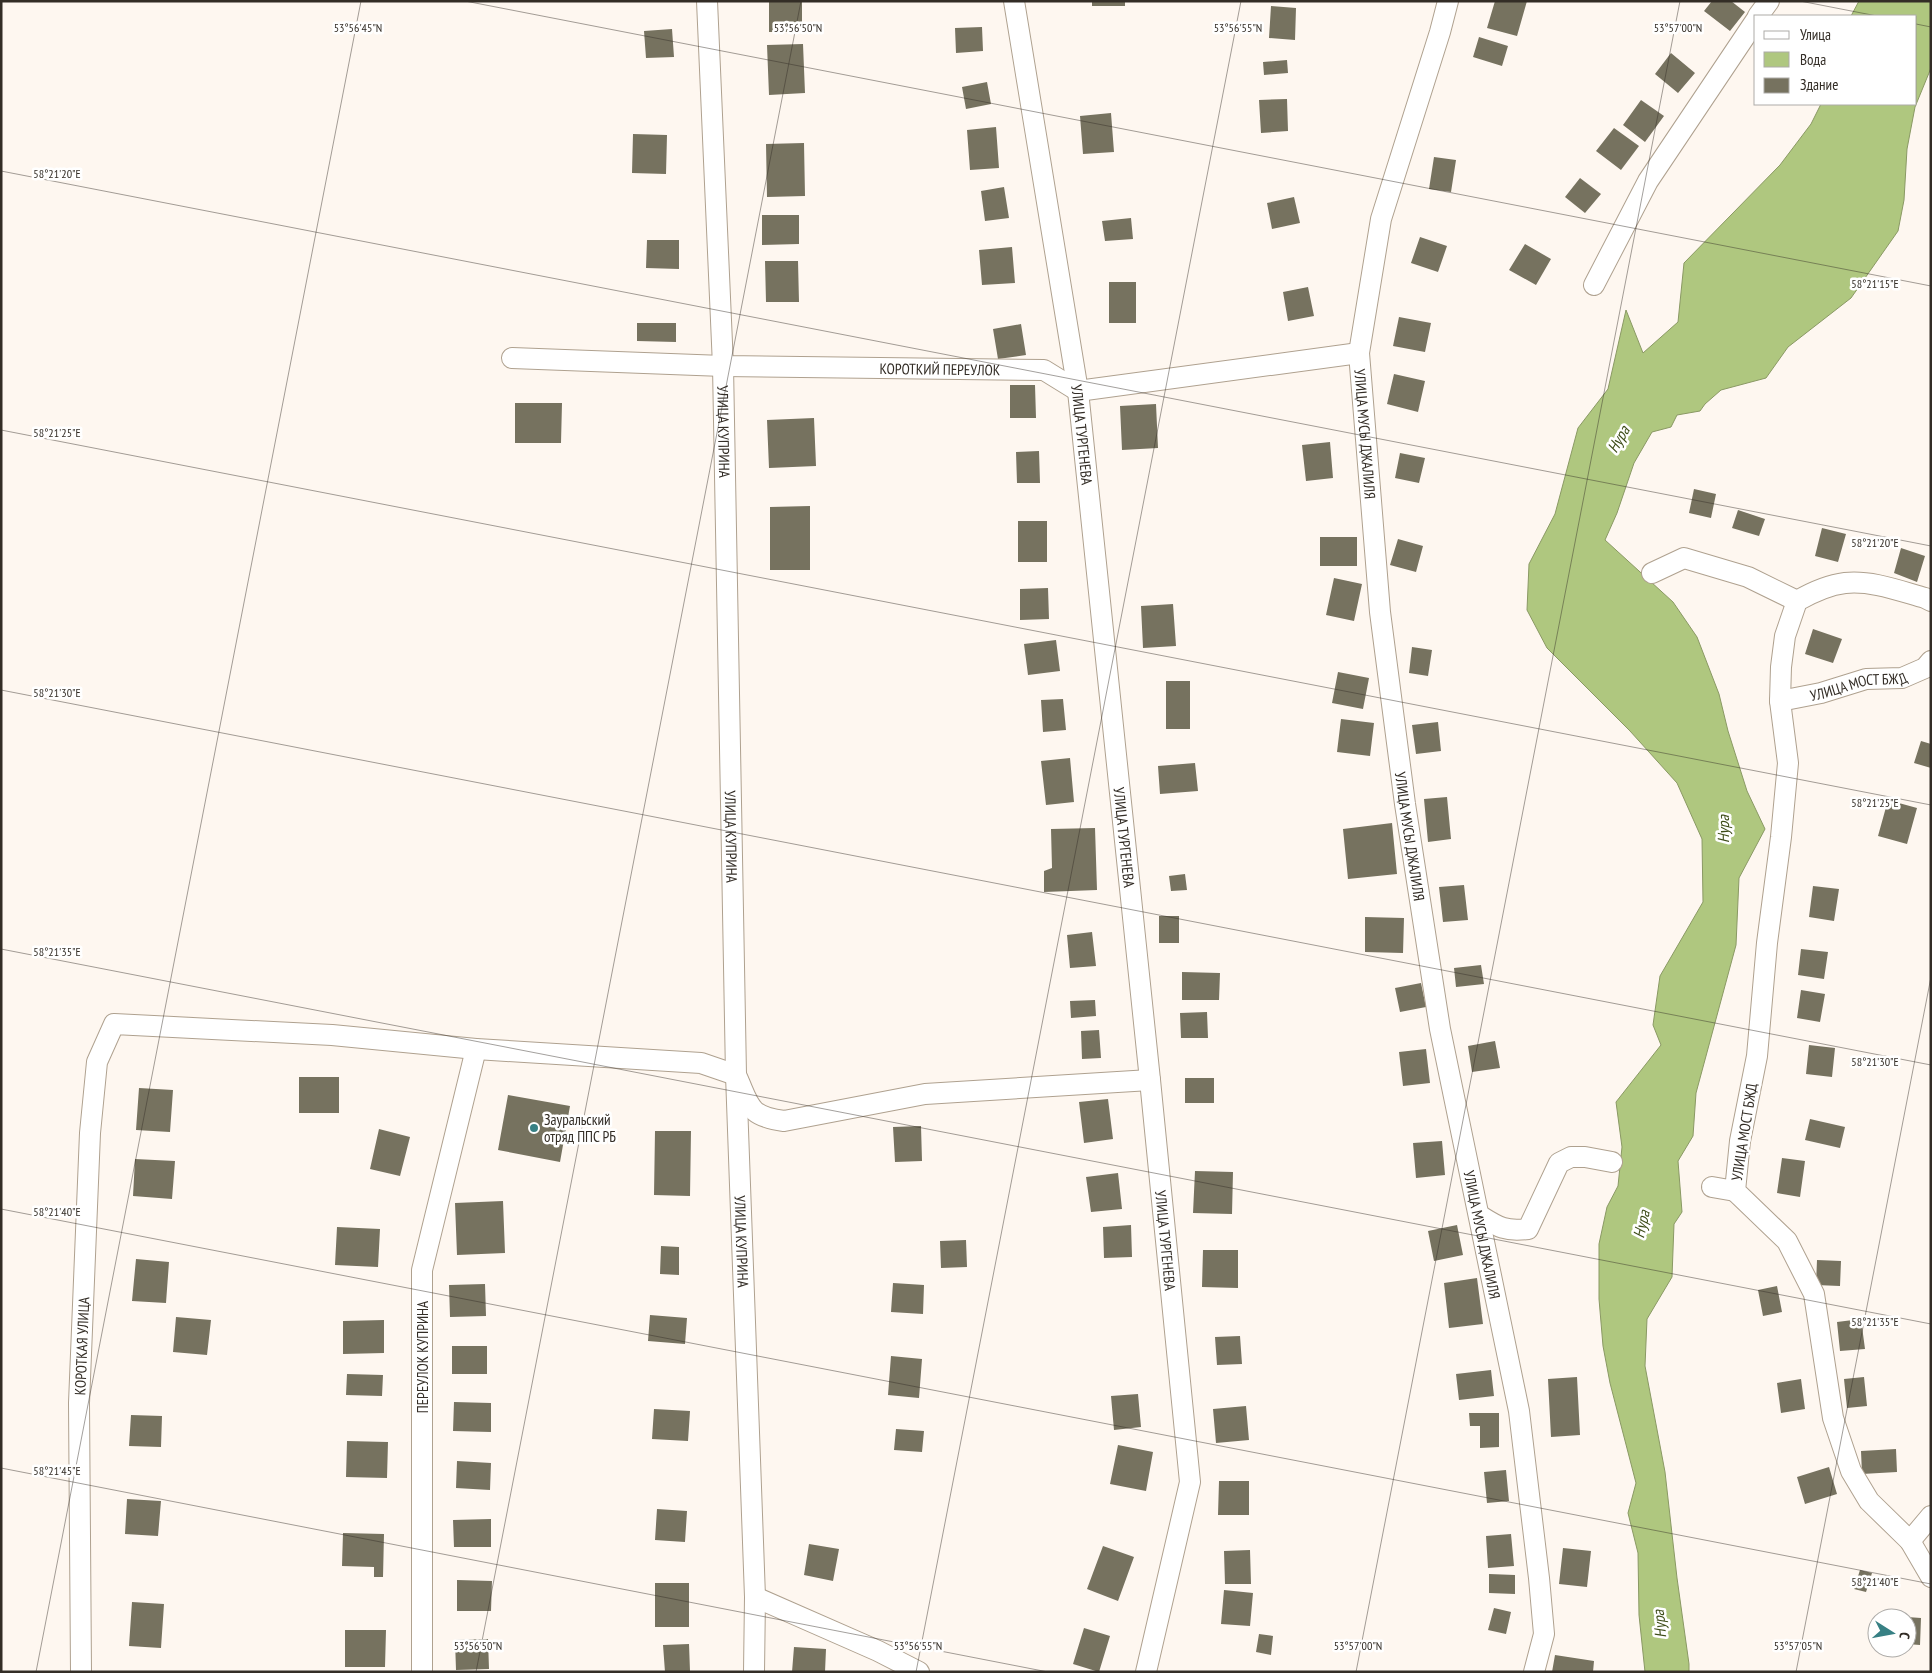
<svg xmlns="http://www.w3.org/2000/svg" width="1932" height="1673" font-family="'PT Sans Narrow',sans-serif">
	<rect width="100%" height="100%" fill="#fef7f0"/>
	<path fill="#afc77f" stroke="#8a9964" d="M 1859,1 L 1931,1 L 1931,68 L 1915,107 L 1907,149 L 1904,200 L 1898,231 L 1851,298 L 1788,347 L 1766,378 L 1721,390 L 1705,404 L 1700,411 L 1677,415 L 1671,427 L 1652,432 L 1634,463 L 1617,513 L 1605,540 L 1673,602 L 1697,637 L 1719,694 L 1728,731 L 1747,791 L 1765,829 L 1739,878 L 1736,945 L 1696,1093 L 1693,1136 L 1678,1161 L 1682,1212 L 1674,1224 L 1672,1277 L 1647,1319 L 1645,1366 L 1665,1472 L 1677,1578 L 1689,1664 L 1689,1672 L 1645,1672 L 1639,1615 L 1638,1553 L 1628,1513 L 1636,1483 L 1610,1383 L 1603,1346 L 1599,1299 L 1599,1244 L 1607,1207 L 1618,1186 L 1622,1147 L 1616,1102 L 1661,1045 L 1653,1025 L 1660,976 L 1703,902 L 1702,839 L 1677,783 L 1630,731 L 1547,648 L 1527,610 L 1529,564 L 1555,514 L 1578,428 L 1608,389 L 1626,310 L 1643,353 L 1678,322 L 1684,263 L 1780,165 L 1811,124 L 1821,104 L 1916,104 L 1916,16 L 1851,16 Z"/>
	<path fill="#76725f" d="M 769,1 L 802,1 L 802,32 L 769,32 Z
		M 1092,1 L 1125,1 L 1125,6 L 1092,6 Z
		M 1495,1 L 1527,1 L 1517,36 L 1487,28 Z
		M 1712,1 L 1731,1 L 1745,12 L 1730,31 L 1704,11 Z
		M 1271,6 L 1296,8 L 1295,40 L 1269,38 Z
		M 982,27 L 983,51 L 956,53 L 955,28 Z
		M 672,29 L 674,57 L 646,58 L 644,31 Z
		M 1479,37 L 1508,46 L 1502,66 L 1473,57 Z
		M 803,44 L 805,93 L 769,95 L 767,45 Z
		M 1671,53 L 1695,73 L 1678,93 L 1655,74 Z
		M 1287,60 L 1288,73 L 1264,75 L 1263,62 Z
		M 987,82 L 991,104 L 966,109 L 962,87 Z
		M 1287,99 L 1288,131 L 1261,133 L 1259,100 Z
		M 1641,100 L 1664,116 L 1645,142 L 1623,125 Z
		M 1111,113 L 1114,152 L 1083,154 L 1080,116 Z
		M 996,127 L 999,168 L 970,170 L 967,130 Z
		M 1614,128 L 1639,146 L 1621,170 L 1596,151 Z
		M 633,134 L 667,135 L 666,174 L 632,173 Z
		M 804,143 L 805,196 L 767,197 L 766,144 Z
		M 1434,157 L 1456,160 L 1451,192 L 1429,189 Z
		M 1580,178 L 1601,194 L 1585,213 L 1565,197 Z
		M 1004,187 L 1009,218 L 985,221 L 981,191 Z
		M 1294,197 L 1300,223 L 1272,229 L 1267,203 Z
		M 762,215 L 799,215 L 799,244 L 762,245 Z
		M 1131,218 L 1133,239 L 1105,241 L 1102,221 Z
		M 1420,237 L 1447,246 L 1438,272 L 1411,263 Z
		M 647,240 L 679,240 L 679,269 L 646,268 Z
		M 1525,244 L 1551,259 L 1536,285 L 1509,270 Z
		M 1012,247 L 1015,283 L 982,285 L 979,250 Z
		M 765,261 L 798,261 L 799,302 L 766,302 Z
		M 1109,282 L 1136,282 L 1136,323 L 1109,323 Z
		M 1308,287 L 1314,316 L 1288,321 L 1283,292 Z
		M 1399,317 L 1431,323 L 1425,352 L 1393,346 Z
		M 637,323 L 676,323 L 676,342 L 637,341 Z
		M 1021,324 L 1026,355 L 998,359 L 993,329 Z
		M 1394,374 L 1425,381 L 1418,412 L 1387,404 Z
		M 1010,385 L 1035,385 L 1036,418 L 1010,418 Z
		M 515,403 L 562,403 L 561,443 L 515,443 Z
		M 1156,404 L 1158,448 L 1122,450 L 1120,406 Z
		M 814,418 L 816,466 L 769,468 L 767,420 Z
		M 1330,442 L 1333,478 L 1306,481 L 1302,445 Z
		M 1039,451 L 1040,483 L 1017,483 L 1016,452 Z
		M 1400,453 L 1425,458 L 1419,483 L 1395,478 Z
		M 1694,489 L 1716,494 L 1711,518 L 1689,513 Z
		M 810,506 L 810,570 L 770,570 L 770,507 Z
		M 1738,510 L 1765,519 L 1759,536 L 1732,528 Z
		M 1018,521 L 1047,521 L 1047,562 L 1018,562 Z
		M 1822,528 L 1846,534 L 1838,562 L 1815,556 Z
		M 1320,537 L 1357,537 L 1357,566 L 1320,566 Z
		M 1398,539 L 1423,546 L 1416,572 L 1390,565 Z
		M 1901,548 L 1925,556 L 1917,582 L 1894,573 Z
		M 1334,578 L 1362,584 L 1354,621 L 1326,615 Z
		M 1048,588 L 1049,619 L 1020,620 L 1020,589 Z
		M 1173,604 L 1176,646 L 1143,648 L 1141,606 Z
		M 1813,629 L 1842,639 L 1833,663 L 1805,654 Z
		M 1056,640 L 1060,671 L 1028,675 L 1024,644 Z
		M 1412,647 L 1432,650 L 1428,676 L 1409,673 Z
		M 1338,672 L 1369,678 L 1363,709 L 1332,703 Z
		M 1166,681 L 1190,681 L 1190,729 L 1166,729 Z
		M 1063,699 L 1066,730 L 1043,732 L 1041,700 Z
		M 1341,719 L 1374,723 L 1370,756 L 1337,752 Z
		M 1438,722 L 1441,751 L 1416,754 L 1412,725 Z
		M 1921,741 L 1931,744 L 1931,768 L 1914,763 Z
		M 1070,758 L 1074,802 L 1046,805 L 1041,761 Z
		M 1195,763 L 1198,791 L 1160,794 L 1158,766 Z
		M 1447,797 L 1451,839 L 1428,842 L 1424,799 Z
		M 1888,800 L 1917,808 L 1907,844 L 1878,836 Z
		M 1392,823 L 1397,874 L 1348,879 L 1343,829 Z
		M 1095,828 L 1097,890 L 1044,892 L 1044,871 L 1052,868 L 1051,829 Z
		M 1185,874 L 1187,890 L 1171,891 L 1169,876 Z
		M 1464,885 L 1468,920 L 1443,922 L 1439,887 Z
		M 1813,886 L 1839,889 L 1834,921 L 1809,917 Z
		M 1159,916 L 1179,916 L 1179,943 L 1159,943 Z
		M 1365,917 L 1404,918 L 1403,953 L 1365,952 Z
		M 1092,932 L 1096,966 L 1070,968 L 1067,935 Z
		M 1801,949 L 1828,952 L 1824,979 L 1798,975 Z
		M 1481,965 L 1484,984 L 1456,987 L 1454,968 Z
		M 1182,972 L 1220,973 L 1219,1000 L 1182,1000 Z
		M 1421,983 L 1426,1007 L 1400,1012 L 1395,988 Z
		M 1801,990 L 1825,994 L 1820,1022 L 1797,1018 Z
		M 1095,1000 L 1096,1016 L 1071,1018 L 1070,1001 Z
		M 1207,1012 L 1208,1038 L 1181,1038 L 1180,1013 Z
		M 1099,1030 L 1101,1058 L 1082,1059 L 1081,1031 Z
		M 1495,1041 L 1500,1068 L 1472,1072 L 1468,1046 Z
		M 1809,1045 L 1835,1048 L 1832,1077 L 1806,1074 Z
		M 1426,1049 L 1430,1083 L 1403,1086 L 1399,1052 Z
		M 299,1077 L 339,1077 L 339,1113 L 299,1113 Z
		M 1185,1078 L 1214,1078 L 1214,1103 L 1185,1103 Z
		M 139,1088 L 173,1090 L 170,1132 L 136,1130 Z
		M 508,1095 L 570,1106 L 560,1162 L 498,1150 Z
		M 1108,1099 L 1113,1139 L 1084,1143 L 1079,1102 Z
		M 1810,1119 L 1845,1127 L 1840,1148 L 1805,1140 Z
		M 921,1126 L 922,1161 L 895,1162 L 893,1127 Z
		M 379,1129 L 410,1137 L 400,1176 L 370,1169 Z
		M 655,1131 L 691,1131 L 690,1196 L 654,1195 Z
		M 1442,1141 L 1445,1175 L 1416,1178 L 1413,1143 Z
		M 1782,1158 L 1805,1161 L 1800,1197 L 1777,1193 Z
		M 135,1159 L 175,1161 L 172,1199 L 133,1196 Z
		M 1195,1171 L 1233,1172 L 1232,1214 L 1193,1213 Z
		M 1118,1173 L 1122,1209 L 1091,1212 L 1086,1177 Z
		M 503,1201 L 505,1253 L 457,1255 L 455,1203 Z
		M 1131,1225 L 1132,1257 L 1104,1258 L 1103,1227 Z
		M 1457,1225 L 1463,1255 L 1434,1261 L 1428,1231 Z
		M 337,1227 L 380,1229 L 378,1267 L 335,1265 Z
		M 966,1240 L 967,1267 L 941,1268 L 940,1241 Z
		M 661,1246 L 679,1247 L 679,1275 L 660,1274 Z
		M 1203,1250 L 1238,1250 L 1238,1288 L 1202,1287 Z
		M 136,1259 L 169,1262 L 166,1303 L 132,1301 Z
		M 1817,1260 L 1841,1261 L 1840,1286 L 1816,1285 Z
		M 1477,1278 L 1483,1324 L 1449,1328 L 1444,1283 Z
		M 893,1283 L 924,1285 L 923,1314 L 891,1312 Z
		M 485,1284 L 486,1316 L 450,1317 L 449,1285 Z
		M 1777,1286 L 1782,1312 L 1763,1316 L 1758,1290 Z
		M 650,1315 L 687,1318 L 685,1344 L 648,1341 Z
		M 176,1317 L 211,1320 L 207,1355 L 173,1352 Z
		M 1861,1319 L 1865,1349 L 1840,1351 L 1837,1322 Z
		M 384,1320 L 384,1353 L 343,1354 L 343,1321 Z
		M 1240,1336 L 1242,1364 L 1217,1365 L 1215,1337 Z
		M 452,1346 L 487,1346 L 487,1374 L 452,1374 Z
		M 891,1356 L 922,1359 L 919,1398 L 888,1395 Z
		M 1491,1370 L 1494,1396 L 1459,1400 L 1456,1374 Z
		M 347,1374 L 383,1375 L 382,1396 L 346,1395 Z
		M 1577,1377 L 1580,1435 L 1551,1437 L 1548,1379 Z
		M 1864,1377 L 1867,1406 L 1847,1408 L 1844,1379 Z
		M 1801,1379 L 1805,1409 L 1781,1413 L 1777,1383 Z
		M 1138,1394 L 1141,1427 L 1114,1430 L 1111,1396 Z
		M 454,1402 L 491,1403 L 491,1432 L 453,1431 Z
		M 1246,1406 L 1249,1440 L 1216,1443 L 1213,1409 Z
		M 654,1409 L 690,1411 L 688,1441 L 652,1439 Z
		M 1469,1413 L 1499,1413 L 1499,1447 L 1480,1448 L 1480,1426 L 1470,1426 Z
		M 131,1415 L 162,1416 L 161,1447 L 129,1446 Z
		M 896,1429 L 924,1431 L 922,1452 L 894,1450 Z
		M 347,1441 L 388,1442 L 387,1478 L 346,1477 Z
		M 1118,1445 L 1153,1452 L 1146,1491 L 1110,1484 Z
		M 1896,1449 L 1897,1472 L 1862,1474 L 1861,1451 Z
		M 457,1461 L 491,1463 L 490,1490 L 456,1488 Z
		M 1829,1467 L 1837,1494 L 1805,1504 L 1797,1477 Z
		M 1506,1470 L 1509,1501 L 1487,1503 L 1484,1472 Z
		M 1219,1481 L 1249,1481 L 1249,1515 L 1218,1515 Z
		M 127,1499 L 161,1501 L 158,1536 L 125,1534 Z
		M 657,1509 L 687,1511 L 685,1542 L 655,1540 Z
		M 491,1519 L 491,1547 L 454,1547 L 453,1520 Z
		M 343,1533 L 384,1534 L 383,1577 L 374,1577 L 374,1567 L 342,1566 Z
		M 1511,1534 L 1514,1566 L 1488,1568 L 1486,1536 Z
		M 809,1544 L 839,1549 L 833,1581 L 804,1575 Z
		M 1103,1546 L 1134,1557 L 1118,1601 L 1087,1589 Z
		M 1563,1548 L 1591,1551 L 1587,1587 L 1559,1584 Z
		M 1250,1550 L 1251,1584 L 1225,1584 L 1224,1551 Z
		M 1860,1570 L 1872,1573 L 1866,1592 L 1854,1589 Z
		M 1489,1574 L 1515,1575 L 1515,1594 L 1489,1593 Z
		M 457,1580 L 492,1581 L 491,1611 L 457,1611 Z
		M 655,1583 L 689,1583 L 689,1627 L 655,1627 Z
		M 1224,1590 L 1253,1593 L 1250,1626 L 1221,1624 Z
		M 132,1602 L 164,1604 L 161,1648 L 129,1646 Z
		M 1494,1608 L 1511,1612 L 1506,1634 L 1488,1630 Z
		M 1907,1617 L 1921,1618 L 1920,1645 L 1907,1644 Z
		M 1084,1628 L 1110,1636 L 1099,1672 L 1073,1664 Z
		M 345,1630 L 386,1630 L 385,1667 L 345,1667 Z
		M 1259,1634 L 1273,1636 L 1271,1655 L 1256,1652 Z
		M 488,1639 L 489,1669 L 456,1670 L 455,1640 Z
		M 689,1644 L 690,1671 L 665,1672 L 663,1645 Z
		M 794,1647 L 826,1649 L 825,1672 L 792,1672 Z
		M 1555,1655 L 1594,1661 L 1593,1672 L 1552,1672 Z"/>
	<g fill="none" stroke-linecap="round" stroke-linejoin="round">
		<defs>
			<g id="street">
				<path id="s1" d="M 707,1 L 723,366 L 736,1075 L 755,1597 L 754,1672"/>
				<path id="s2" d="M 1014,1 L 1078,391 L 1150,1080 L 1190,1482 L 1146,1672"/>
				<path id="s3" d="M 1448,1 L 1440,32 L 1381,219 L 1359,353 L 1380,612 L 1405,804 L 1440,1029 L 1519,1411 L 1539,1578 L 1544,1634 L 1534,1672"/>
				<path d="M 1758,16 L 1769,1"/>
				<path d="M 1594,285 L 1648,181 L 1756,20"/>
				<path id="s4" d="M 512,358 L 723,366 L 1044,370 L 1078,391 L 1359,353"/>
				<path d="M 1652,573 L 1684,558 L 1748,577 L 1797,601"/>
				<path d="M 1931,601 L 1925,598 C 1900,591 1871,580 1845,583 C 1828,585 1811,593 1797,601 L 1785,636 L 1781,667 L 1780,701 L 1788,763 L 1781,837 L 1767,943 L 1757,1056 L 1740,1141 L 1735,1191 L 1787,1241 L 1814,1294 L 1833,1418 L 1851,1471 L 1869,1501 L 1910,1541 L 1931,1577"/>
				<path id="s5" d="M 1780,701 L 1821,693 L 1866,679 L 1902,678 L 1925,668 L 1931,661"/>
				<path d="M 1712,1187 L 1735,1191"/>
				<path d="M 1479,1215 C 1498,1227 1505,1232 1528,1229 L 1559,1163 L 1571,1157 L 1585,1157 L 1612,1162"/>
				<path d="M 1910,1541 L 1931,1516"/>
				<path d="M 755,1597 L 878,1651 L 919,1672"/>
				<path id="s6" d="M 81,1672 L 79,1403 L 90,1133 L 97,1062 L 114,1024 L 332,1035 L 476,1049 L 701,1063 L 736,1075 C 750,1105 747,1116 784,1121 L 925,1094 L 1150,1080"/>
				<path d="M 422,1672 L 422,1270 L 476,1049"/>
			</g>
		</defs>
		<use href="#street" stroke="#afa18f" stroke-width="22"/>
		<use href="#street" stroke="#fff" stroke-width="20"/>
	</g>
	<path fill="none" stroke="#332d26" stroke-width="1" stroke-opacity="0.45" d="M 465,1 L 1931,286M 1800,1 L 1877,16M 1916,24 L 1931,27M 1,171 L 1931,546M 1,430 L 1931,805M 1,690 L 1931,1065M 1,949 L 1931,1324M 1,1209 L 1931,1584M 1,1468 L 1048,1672M 36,1672 L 361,1M 476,1672 L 801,1M 916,1672 L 1241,1M 1356,1672 L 1680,1M 1796,1672 L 1931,977"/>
	<circle fill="#378084" stroke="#fff" stroke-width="2" cx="534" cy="1128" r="5"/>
	<g text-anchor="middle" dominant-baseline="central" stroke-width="5" stroke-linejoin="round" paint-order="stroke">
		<g font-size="15" fill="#332d26" stroke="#fff">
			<text stroke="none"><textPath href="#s4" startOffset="428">КОРОТКИЙ ПЕРЕУЛОК</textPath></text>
			<text stroke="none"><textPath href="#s1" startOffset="431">УЛИЦА КУПРИНА</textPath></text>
			<text stroke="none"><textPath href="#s3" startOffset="445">УЛИЦА МУСЫ ДЖАЛИЛЯ</textPath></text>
			<text stroke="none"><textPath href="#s2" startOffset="439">УЛИЦА ТУРГЕНЕВА</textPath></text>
			<text stroke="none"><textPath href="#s5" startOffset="80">УЛИЦА МОСТ БЖД</textPath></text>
			<text stroke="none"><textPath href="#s1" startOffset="836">УЛИЦА КУПРИНА</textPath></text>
			<text stroke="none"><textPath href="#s3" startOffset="850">УЛИЦА МУСЫ ДЖАЛИЛЯ</textPath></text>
			<text stroke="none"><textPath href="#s2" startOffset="844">УЛИЦА ТУРГЕНЕВА</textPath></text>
			<text transform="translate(1744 1132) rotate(-81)">УЛИЦА МОСТ БЖД</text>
			<text stroke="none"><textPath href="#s3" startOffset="1255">УЛИЦА МУСЫ ДЖАЛИЛЯ</textPath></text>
			<text stroke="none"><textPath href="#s2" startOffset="1249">УЛИЦА ТУРГЕНЕВА</textPath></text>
			<text stroke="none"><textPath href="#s1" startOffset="1241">УЛИЦА КУПРИНА</textPath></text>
			<text stroke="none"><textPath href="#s6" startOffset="326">КОРОТКАЯ УЛИЦА</textPath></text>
			<text transform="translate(422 1357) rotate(-90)">ПЕРЕУЛОК КУПРИНА</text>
		</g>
		<g font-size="15" fill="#332d26" stroke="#fff" text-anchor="start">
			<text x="544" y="1119">Зауральский<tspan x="544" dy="17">отряд ППС РБ</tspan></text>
		</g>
		<g font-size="16" font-style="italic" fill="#3d4c18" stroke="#fff">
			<text transform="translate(1618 439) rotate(-60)">Нура</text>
			<text transform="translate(1723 829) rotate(-90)">Нура</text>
			<text transform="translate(1641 1224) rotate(-77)">Нура</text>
			<text transform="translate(1659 1624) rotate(-95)">Нура</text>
		</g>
	</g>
	<g font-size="12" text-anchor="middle" fill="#332d26" stroke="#fff" stroke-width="5" stroke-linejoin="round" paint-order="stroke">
		<text x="358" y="32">53°56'45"N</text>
		<text x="798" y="32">53°56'50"N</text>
		<text x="1238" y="32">53°56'55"N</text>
		<text x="1678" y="32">53°57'00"N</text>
		<text x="57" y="178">58°21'20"E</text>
		<text x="1875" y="288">58°21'15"E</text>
		<text x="57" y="437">58°21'25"E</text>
		<text x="1875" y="547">58°21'20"E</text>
		<text x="57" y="697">58°21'30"E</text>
		<text x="1875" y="807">58°21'25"E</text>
		<text x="57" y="956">58°21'35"E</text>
		<text x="1875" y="1066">58°21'30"E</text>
		<text x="57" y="1216">58°21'40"E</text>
		<text x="1875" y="1326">58°21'35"E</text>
		<text x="57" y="1475">58°21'45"E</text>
		<text x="1875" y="1586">58°21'40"E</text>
		<text x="478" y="1650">53°56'50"N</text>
		<text x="918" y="1650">53°56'55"N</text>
		<text x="1358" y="1650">53°57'00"N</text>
		<text x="1798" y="1650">53°57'05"N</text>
	</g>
	<rect width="1932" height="1673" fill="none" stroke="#332d26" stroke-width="5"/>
	<rect x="1754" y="15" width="162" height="90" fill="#ffffff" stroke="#adaba8"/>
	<rect x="1764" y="31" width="25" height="8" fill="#ffffff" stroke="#adaba8"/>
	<text x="1800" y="40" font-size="15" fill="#332d26">Улица</text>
	<rect x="1764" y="52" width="25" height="15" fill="#afc77f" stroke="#adaba8"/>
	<text x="1800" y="65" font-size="15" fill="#332d26">Вода</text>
	<rect x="1764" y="78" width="25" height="15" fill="#76725f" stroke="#adaba8"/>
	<text x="1800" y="90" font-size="15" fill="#332d26">Здание</text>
	<g transform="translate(1892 1633) rotate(101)"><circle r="24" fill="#ffffff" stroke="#adaba8"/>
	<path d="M0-4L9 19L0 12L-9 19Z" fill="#378084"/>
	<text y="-8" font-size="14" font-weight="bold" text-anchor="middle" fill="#332d26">С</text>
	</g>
</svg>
